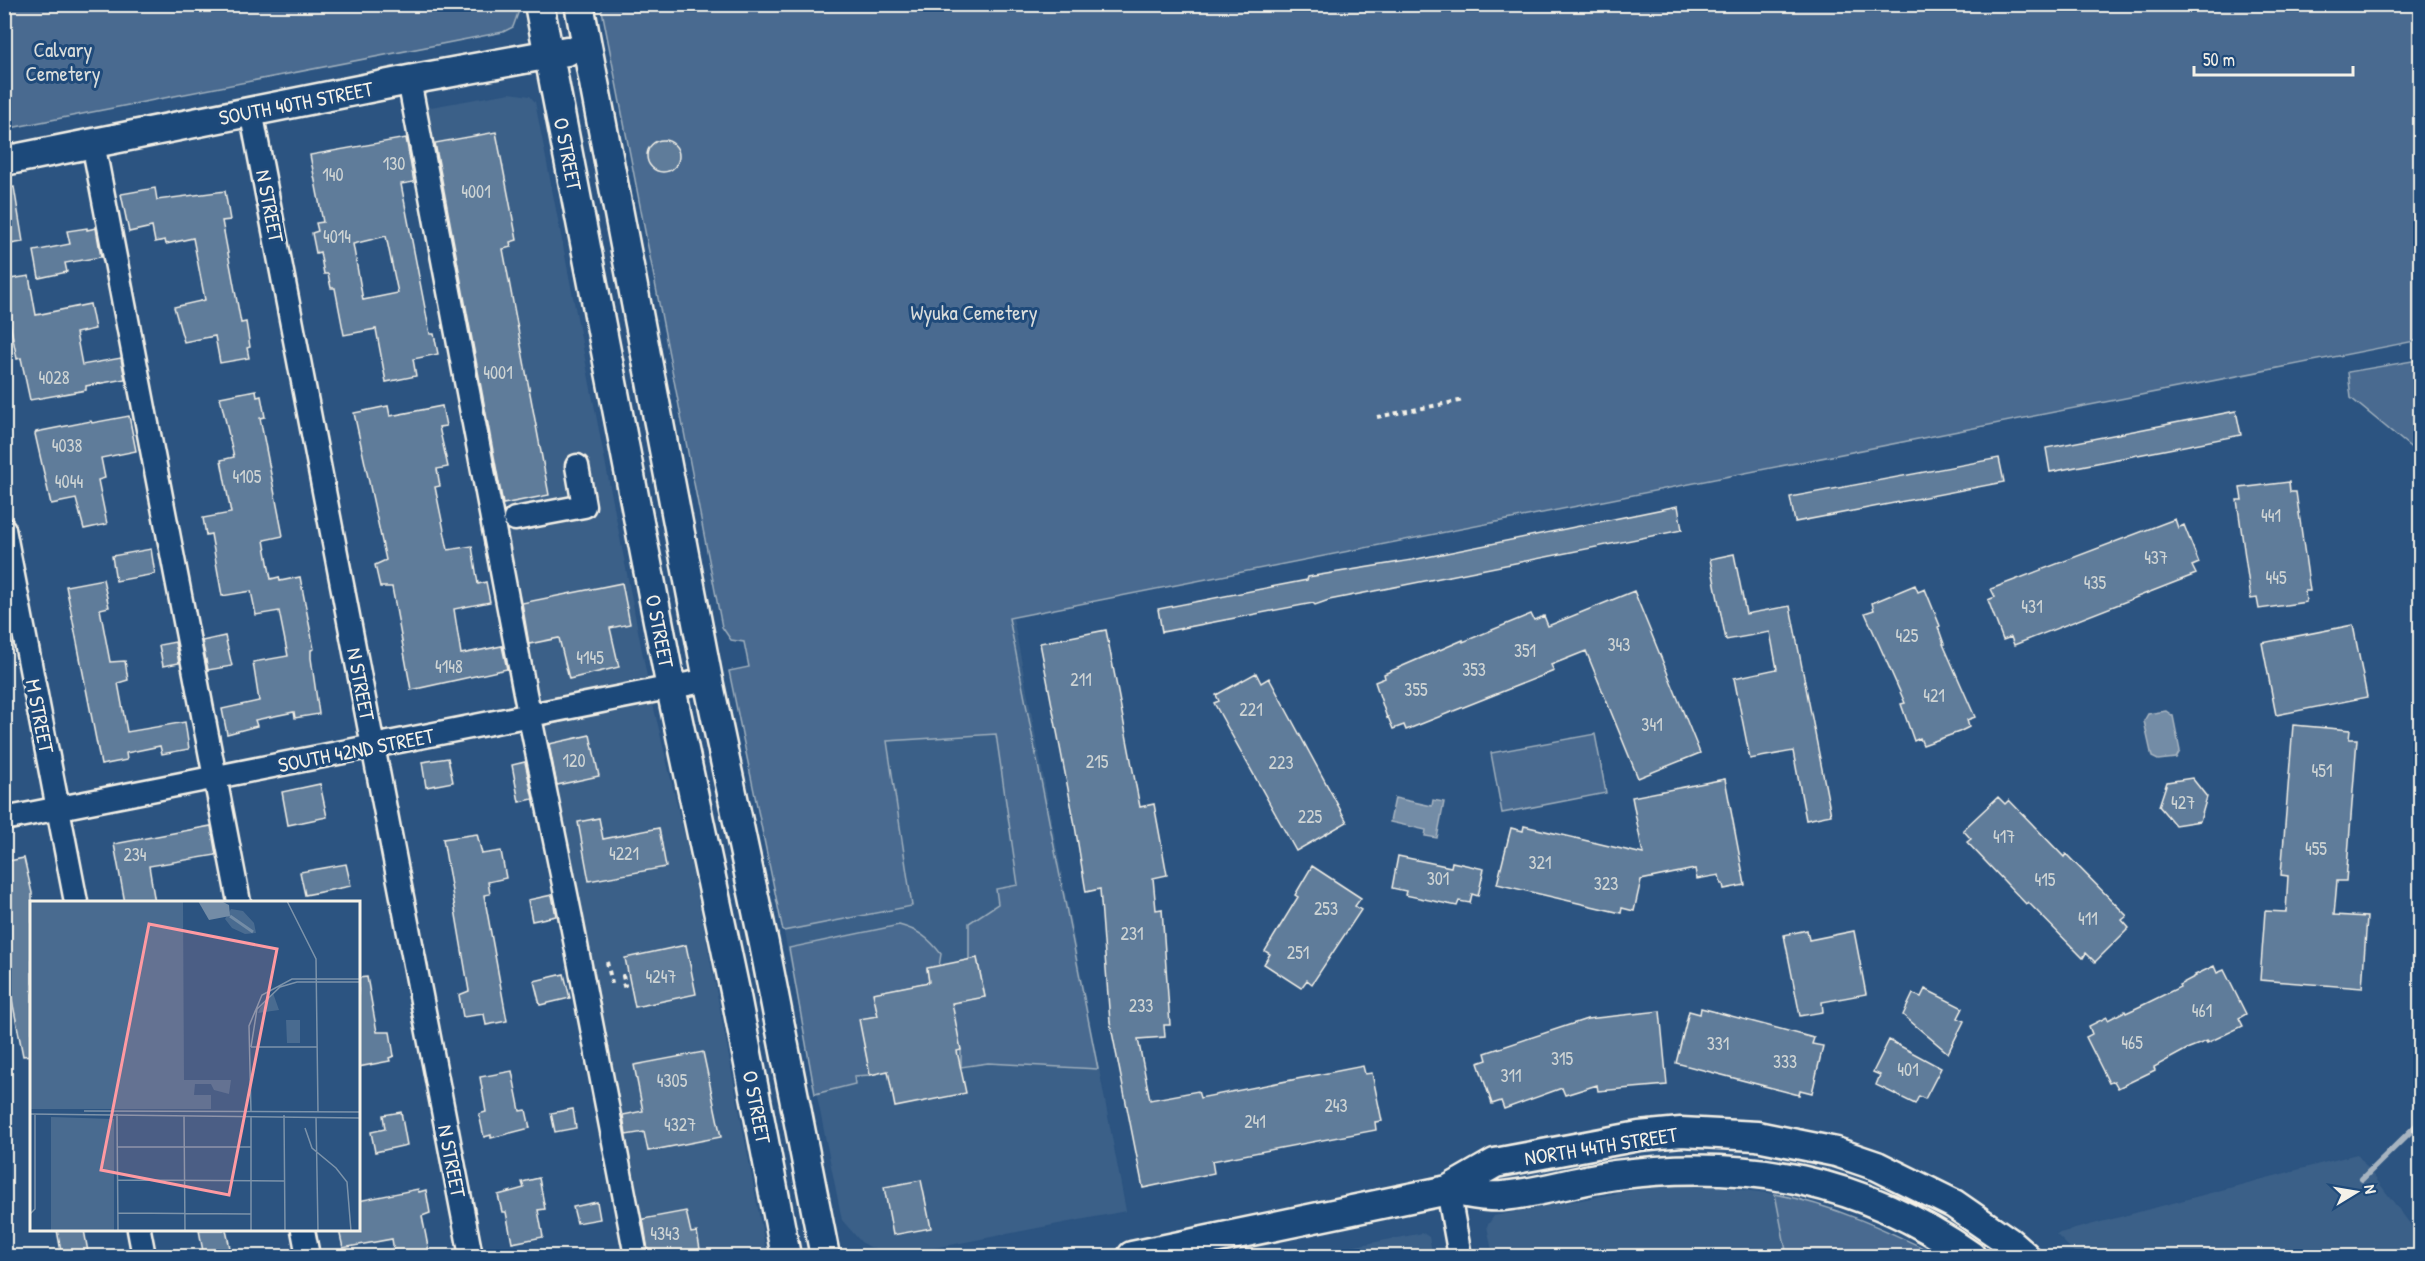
<svg xmlns="http://www.w3.org/2000/svg" width="2425" height="1261" font-family="'Patrick Hand',sans-serif">
	<rect width="100%" height="100%" fill="#2c5481"/>
	<filter id="ink" filterUnits="userSpaceOnUse"><feTurbulence type="fractalNoise" baseFrequency=".0167" numOctaves="2"/><feDisplacementMap in="SourceGraphic" scale="12" xChannelSelector="R" yChannelSelector="G"/><feConvolveMatrix kernelMatrix="1 2 1 2 8 2 1 2 1" color-interpolation-filters="sRGB"/></filter>
	<g filter="url(#ink)">
		<path fill="#3b6088" d="M 510,93 L 530,96 L 535,102 L 650,692 L 690,859 L 718,999 L 767,1256 L 636,1256 L 414,110 Z
			M 1013,617 L 1126,1211 L 898,1255 L 870,1247 L 861,1242 L 842,1220 L 779,908 L 738,720 L 739,710 L 750,669 Z
			M 2357,1154 L 2420,1237 L 2420,1256 L 2078,1256 L 2056,1234 Z
			M 1678,1184 L 1711,1186 L 1775,1194 L 1787,1256 L 1493,1256 L 1487,1226 L 1494,1216 L 1656,1186 Z
			M 1423,1233 L 1429,1237 L 1433,1256 L 1303,1256 Z"/>
		<path fill="#496b90" stroke="#9eaebc" stroke-width="1.5" d="M 5,4 L 518,4 L 518,13 L 513,27 L 503,32 L 5,129 Z
			M 601,5 L 2420,5 L 2420,340 L 1009,618 L 1098,1069 L 988,1063 L 961,1067 L 961,1050 L 950,1004 L 985,997 L 977,959 L 969,960 L 969,923 L 998,904 L 996,889 L 1018,885 L 996,734 L 887,741 L 912,906 L 783,931 L 729,671 L 749,667 L 744,642 L 731,640 L 722,627 Z
			M 2418,360 L 2420,362 L 2420,455 L 2351,398 L 2348,372 Z
			M 1595,734 L 1606,793 L 1502,813 L 1491,753 Z
			M 899,925 C 918,930 929,938 941,954 L 939,966 L 927,969 L 929,982 L 874,993 L 878,1016 L 860,1019 L 870,1075 L 854,1076 L 855,1084 L 815,1094 L 789,948 Z
			M 1775,1194 C 1834,1205 1886,1230 1940,1256 L 1787,1256 Z"/>
		<path fill="#738ca6" stroke="#a7b4c0" stroke-width="1.5" d="M 2166,711 L 2173,716 L 2180,751 L 2176,758 L 2158,760 L 2152,757 L 2144,721 L 2148,714 Z
			M 1395,798 L 1432,806 L 1433,800 L 1444,802 L 1437,838 L 1425,836 L 1426,830 L 1390,822 Z"/>
		<g fill="none" stroke-linecap="round" stroke-linejoin="round">
			<path stroke="#a7b4c0" stroke-width="6" d="M 2362,1179 L 2420,1122"/>
		</g>
		<path fill="#5e7b9a" stroke="#f4f1e8" stroke-width="1.5" fill-rule="evenodd" d="M 496,132 L 517,240 L 510,242 L 511,247 L 503,249 L 549,495 L 503,504 L 435,143 Z
			M 406,138 L 414,182 L 401,184 L 430,334 L 434,334 L 438,354 L 413,359 L 416,376 L 386,382 L 376,329 L 344,335 L 335,288 L 331,288 L 328,274 L 324,274 L 320,252 L 316,253 L 312,233 L 318,231 L 316,223 L 323,222 L 310,155 ZM 386,236 L 398,293 L 363,300 L 353,244 Z
			M647 156a16 16 0 1 1 32 0a16 16 0 1 1-32 0Z
			M 14,187 L 23,242 L 4,245 L 4,188 Z
			M 155,188 L 157,200 L 225,191 L 230,220 L 222,221 L 241,323 L 246,322 L 250,347 L 247,348 L 249,358 L 220,363 L 215,336 L 184,342 L 174,307 L 205,300 L 193,238 L 166,244 L 165,240 L 155,242 L 152,227 L 129,232 L 121,194 Z
			M 87,228 L 87,230 L 96,228 L 101,257 L 65,263 L 67,272 L 39,278 L 34,251 L 70,244 L 67,231 Z
			M 29,276 L 36,315 L 90,304 L 95,329 L 76,333 L 82,365 L 121,358 L 125,379 L 86,386 L 86,390 L 30,400 L 21,358 L 17,359 L 4,293 L 4,280 Z
			M 256,390 L 257,397 L 261,396 L 265,417 L 260,418 L 283,536 L 264,540 L 271,579 L 279,577 L 280,581 L 300,577 L 314,649 L 311,650 L 311,658 L 319,714 L 295,718 L 294,712 L 255,720 L 257,726 L 227,734 L 222,709 L 259,701 L 253,662 L 288,656 L 279,611 L 256,615 L 251,591 L 222,596 L 211,534 L 206,535 L 203,518 L 231,513 L 221,460 L 234,457 L 220,397 Z
			M 388,406 L 390,416 L 442,406 L 446,426 L 439,427 L 448,467 L 437,469 L 440,486 L 435,487 L 448,550 L 472,546 L 478,584 L 486,582 L 490,602 L 454,609 L 461,654 L 502,646 L 507,669 L 411,690 L 392,587 L 380,587 L 375,565 L 386,560 L 354,413 Z
			M 2236,411 L 2241,435 L 2050,472 L 2046,448 Z
			M 129,416 L 136,451 L 101,458 L 105,478 L 98,480 L 107,524 L 84,529 L 76,499 L 51,504 L 35,434 L 36,432 L 91,421 L 92,423 Z
			M 1999,458 L 2004,482 L 1795,522 L 1790,497 Z
			M 2289,482 L 2290,492 L 2296,492 L 2310,591 L 2305,591 L 2306,602 L 2259,609 L 2257,598 L 2251,599 L 2237,500 L 2242,500 L 2240,488 Z
			M 1678,506 L 1682,530 L 1329,600 L 1315,605 L 1313,603 L 1162,632 L 1158,609 L 1307,580 L 1308,577 L 1412,560 Z
			M 2175,519 L 2178,528 L 2184,525 L 2199,563 L 2192,566 L 2196,574 L 2014,645 L 2011,637 L 2003,640 L 1988,600 L 1995,597 L 1991,589 Z
			M 151,549 L 155,574 L 116,581 L 112,556 Z
			M 1734,554 L 1746,614 L 1790,606 L 1831,815 L 1806,820 L 1793,751 L 1750,759 L 1734,678 L 1777,669 L 1770,632 L 1726,640 L 1710,559 Z
			M 103,579 L 109,607 L 100,609 L 110,662 L 125,661 L 128,680 L 118,683 L 127,732 L 185,722 L 189,749 L 162,754 L 160,746 L 126,753 L 127,760 L 101,765 L 66,586 Z
			M 622,583 L 630,624 L 610,628 L 619,667 L 569,679 L 559,638 L 529,644 L 522,603 Z
			M 1915,585 L 1918,592 L 1925,589 L 1940,626 L 1938,627 L 1944,644 L 1943,644 L 1975,717 L 1967,720 L 1969,727 L 1959,732 L 1923,745 L 1920,738 L 1914,741 L 1901,704 L 1905,703 L 1865,613 L 1874,610 L 1872,603 Z
			M 1634,591 L 1700,753 L 1638,778 L 1586,651 L 1551,665 L 1554,671 L 1406,730 L 1404,725 L 1393,729 L 1388,717 L 1387,718 L 1375,682 L 1385,678 L 1384,674 L 1463,640 L 1463,642 L 1531,614 L 1534,620 L 1544,616 L 1548,626 Z
			M 2353,625 L 2367,697 L 2276,715 L 2262,643 Z
			M 1106,630 L 1140,807 L 1154,804 L 1167,875 L 1153,878 L 1156,910 L 1162,909 L 1170,1025 L 1164,1025 L 1165,1037 L 1138,1039 L 1150,1100 L 1198,1091 L 1200,1098 L 1363,1066 L 1365,1074 L 1372,1073 L 1382,1121 L 1375,1122 L 1376,1130 L 1212,1161 L 1214,1173 L 1143,1188 L 1110,1022 L 1100,889 L 1086,892 L 1074,820 L 1040,643 Z
			M 225,636 L 232,666 L 208,670 L 202,641 Z
			M 175,642 L 179,663 L 163,666 L 159,645 Z
			M 1256,673 L 1261,683 L 1269,678 L 1347,822 L 1296,851 L 1214,703 L 1219,701 L 1216,695 Z
			M 2293,725 L 2350,730 L 2349,739 L 2357,739 L 2346,881 L 2337,881 L 2334,915 L 2367,917 L 2362,988 L 2260,980 L 2265,911 L 2286,912 L 2288,876 L 2281,875 Z
			M 590,735 L 599,776 L 557,785 L 549,744 Z
			M 448,758 L 453,782 L 426,787 L 422,762 Z
			M 525,762 L 533,799 L 519,802 L 512,765 Z
			M 2192,778 L 2207,797 L 2200,821 L 2175,825 L 2159,806 L 2167,782 Z
			M 1725,779 L 1745,885 L 1724,889 L 1723,884 L 1721,884 L 1719,875 L 1697,879 L 1695,869 L 1641,880 L 1634,911 L 1622,908 L 1621,913 L 1497,884 L 1511,828 L 1523,831 L 1524,826 L 1643,854 L 1632,797 Z
			M 320,784 L 327,817 L 288,825 L 282,792 Z
			M 1998,797 L 2005,804 L 2009,800 L 2064,857 L 2066,854 L 2127,916 L 2122,920 L 2129,928 L 2095,962 L 2086,953 L 2083,958 L 2028,902 L 2026,904 L 1967,842 L 1971,839 L 1963,830 Z
			M 599,818 L 603,839 L 659,828 L 666,867 L 589,881 L 578,822 Z
			M 211,826 L 216,855 L 149,866 L 155,903 L 125,903 L 114,844 Z
			M 477,834 L 482,854 L 501,851 L 506,878 L 488,882 L 490,894 L 484,895 L 507,1021 L 486,1025 L 484,1014 L 463,1017 L 459,995 L 469,991 L 443,839 Z
			M 1398,856 L 1451,867 L 1452,862 L 1484,869 L 1478,896 L 1472,894 L 1470,903 L 1459,901 L 1457,906 L 1405,895 L 1406,891 L 1392,888 Z
			M 24,858 L 32,893 L 32,1055 L 23,1056 L 6,969 L 4,970 L 4,862 Z
			M 346,864 L 351,886 L 305,895 L 300,872 Z
			M 1312,866 L 1361,898 L 1355,906 L 1361,910 L 1312,984 L 1307,980 L 1301,988 L 1264,964 L 1270,954 L 1265,951 L 1298,897 L 1295,895 Z
			M 552,895 L 556,916 L 532,921 L 528,900 Z
			M 1807,930 L 1809,940 L 1854,931 L 1866,994 L 1822,1002 L 1823,1012 L 1800,1016 L 1784,935 Z
			M 686,945 L 696,994 L 635,1007 L 625,958 Z
			M 977,958 L 985,997 L 952,1003 L 961,1050 L 957,1051 L 966,1093 L 895,1107 L 888,1071 L 870,1075 L 859,1019 L 878,1016 L 873,993 L 929,982 L 927,968 Z
			M 2214,966 L 2217,973 L 2224,970 L 2246,1014 L 2239,1018 L 2243,1026 L 2207,1043 L 2207,1041 L 2189,1048 L 2154,1067 L 2155,1070 L 2118,1088 L 2114,1081 L 2109,1083 L 2086,1037 L 2092,1034 L 2089,1026 L 2107,1017 L 2108,1020 L 2125,1011 L 2126,1013 L 2143,1005 L 2180,987 L 2179,985 L 2196,976 L 2195,975 Z
			M 564,974 L 570,998 L 540,1005 L 534,981 Z
			M 367,977 L 377,1032 L 390,1032 L 394,1056 L 389,1058 L 390,1061 L 358,1067 L 358,978 Z
			M 1925,989 L 1963,1008 L 1958,1018 L 1964,1021 L 1948,1053 L 1903,1015 L 1913,994 L 1921,997 Z
			M 1701,1008 L 1814,1038 L 1812,1044 L 1823,1046 L 1812,1093 L 1800,1090 L 1799,1095 L 1676,1063 L 1689,1011 L 1700,1014 Z
			M 1660,1011 L 1667,1085 L 1598,1091 L 1597,1085 L 1565,1095 L 1562,1088 L 1504,1109 L 1501,1101 L 1492,1104 L 1478,1063 L 1487,1060 L 1485,1053 L 1587,1019 Z
			M 1889,1040 L 1941,1068 L 1925,1099 L 1919,1096 L 1915,1104 L 1876,1085 L 1880,1075 L 1873,1072 Z
			M 703,1052 L 721,1137 L 648,1151 L 644,1132 L 626,1135 L 623,1115 L 643,1111 L 634,1065 Z
			M 512,1071 L 520,1111 L 526,1110 L 530,1128 L 491,1138 L 491,1135 L 484,1137 L 479,1114 L 486,1112 L 480,1077 Z
			M 573,1109 L 576,1128 L 555,1132 L 551,1113 Z
			M 401,1112 L 407,1145 L 375,1152 L 371,1132 L 385,1129 L 383,1115 Z
			M 539,1178 L 545,1209 L 538,1210 L 543,1237 L 512,1243 L 506,1212 L 502,1212 L 498,1195 L 524,1188 L 522,1182 Z
			M 921,1180 L 931,1228 L 893,1235 L 884,1187 Z
			M 418,1189 L 419,1192 L 426,1190 L 430,1213 L 422,1216 L 430,1257 L 395,1257 L 392,1239 L 343,1248 L 339,1230 L 358,1230 L 358,1201 Z
			M 597,1202 L 600,1219 L 577,1223 L 573,1207 Z
			M 686,1211 L 691,1233 L 697,1232 L 700,1249 L 693,1251 L 694,1257 L 649,1257 L 643,1219 Z
			M 57,1230 L 84,1230 L 89,1257 L 62,1257 Z
			M 199,1230 L 226,1230 L 232,1257 L 204,1257 Z"/>
		<g fill="none" stroke-linecap="round" stroke-linejoin="round">
			<defs>
				<path id="minor" d="M 409,80 L 525,693 L 570,914 L 636,1256
					M 251,111 L 471,1256
					M 93,143 L 239,902
					M 515,519 L 584,506 L 577,466
					M 4,529 L 76,902
					M 4,819 L 708,680
					M 1448,1190 L 1460,1256
					M 139,1230 L 144,1256
					M 303,1230 L 308,1256"/>
				<path id="major" d="M 539,4 L 671,688 L 735,991 L 786,1256
					M 579,4 L 708,680 L 764,944 L 825,1256
					M 4,161 L 409,80 L 567,51
					M 1448,1190 C 1465,1192 1485,1198 1503,1196 C 1540,1193 1577,1180 1615,1175 C 1746,1158 1862,1179 1971,1256
					M 1132,1256 L 1448,1190 L 1495,1163 L 1639,1136 L 1681,1132 L 1757,1136 L 1836,1152 L 1877,1166 L 1954,1204 L 2009,1242 L 2025,1256"/>
			</defs>
			<use href="#minor" stroke="#f4f1e8" stroke-width="27"/>
			<use href="#major" stroke="#f4f1e8" stroke-width="33"/>
			<path stroke="#f4f1e8" stroke-width="4" stroke-dasharray="4.5 4.5" stroke-linecap="butt" d="M 1377,417 L 1464,400
				M 607,962 L 613,988
				M 622,986 L 625,985 L 623,976 L 627,976"/>
			<use href="#minor" stroke="#1f4a7a" stroke-width="22"/>
			<use href="#major" stroke="#1f4a7a" stroke-width="28"/>
		</g>
	</g>
	<g text-anchor="middle" dominant-baseline="central" stroke-width="6" stroke-linejoin="round" paint-order="stroke">
		<g font-size="18" fill="#ced4d4">
			<text x="394" y="163">130</text>
			<text x="333" y="174">140</text>
			<text x="476" y="191">4001</text>
			<text x="337" y="236">4014</text>
			<text x="498" y="372">4001</text>
			<text x="54" y="377">4028</text>
			<text x="67" y="445">4038</text>
			<text x="247" y="476">4105</text>
			<text x="69" y="481">4044</text>
			<text x="2271" y="515">441</text>
			<text x="2156" y="557">437</text>
			<text x="2276" y="577">445</text>
			<text x="2095" y="582">435</text>
			<text x="2032" y="606">431</text>
			<text x="1907" y="635">425</text>
			<text x="1619" y="644">343</text>
			<text x="1525" y="650">351</text>
			<text x="590" y="657">4145</text>
			<text x="449" y="666">4148</text>
			<text x="1474" y="669">353</text>
			<text x="1081" y="679">211</text>
			<text x="1416" y="689">355</text>
			<text x="1934" y="695">421</text>
			<text x="1251" y="709">221</text>
			<text x="1652" y="724">341</text>
			<text x="574" y="760">120</text>
			<text x="1097" y="761">215</text>
			<text x="1281" y="762">223</text>
			<text x="2322" y="770">451</text>
			<text x="2183" y="802">427</text>
			<text x="1310" y="816">225</text>
			<text x="2004" y="836">417</text>
			<text x="2316" y="848">455</text>
			<text x="624" y="853">4221</text>
			<text x="135" y="854">234</text>
			<text x="1540" y="862">321</text>
			<text x="1438" y="878">301</text>
			<text x="2045" y="879">415</text>
			<text x="1606" y="883">323</text>
			<text x="1326" y="908">253</text>
			<text x="2088" y="918">411</text>
			<text x="1132" y="933">231</text>
			<text x="1298" y="952">251</text>
			<text x="661" y="976">4247</text>
			<text x="1141" y="1005">233</text>
			<text x="2202" y="1010">461</text>
			<text x="2132" y="1042">465</text>
			<text x="1718" y="1043">331</text>
			<text x="1562" y="1058">315</text>
			<text x="1785" y="1061">333</text>
			<text x="1908" y="1069">401</text>
			<text x="1511" y="1075">311</text>
			<text x="672" y="1080">4305</text>
			<text x="1336" y="1105">243</text>
			<text x="1255" y="1121">241</text>
			<text x="680" y="1124">4327</text>
			<text x="665" y="1233">4343</text>
		</g>
		<g font-size="21" fill="#dadddb" stroke="#1f4a7a">
			<text x="63" y="49">Calvary<tspan x="63" dy="24">Cemetery</tspan></text>
			<text x="974" y="312">Wyuka Cemetery</text>
		</g>
		<g font-size="21" fill="#f4f1e8" stroke="#1f4a7a">
			<text transform="translate(296 103) rotate(-11)">SOUTH 40TH STREET</text>
			<text transform="translate(568 154) rotate(79)">O STREET</text>
			<text transform="translate(270 206) rotate(79)">N STREET</text>
			<text transform="translate(660 631) rotate(79)">O STREET</text>
			<text transform="translate(361 684) rotate(79)">N STREET</text>
			<text transform="translate(40 716) rotate(79)">M STREET</text>
			<text transform="translate(356 750) rotate(-11)">SOUTH 42ND STREET</text>
			<text transform="translate(757 1107) rotate(79)">O STREET</text>
			<text transform="translate(1601 1146) rotate(-9)">NORTH 44TH STREET</text>
			<text transform="translate(452 1161) rotate(79)">N STREET</text>
		</g>
	</g>
	<g transform="translate(30 901)">
		<rect width="330" height="330" fill="#2c5481"/>
		<path d="M 0,0 L 153,0 L 154,179 L 201,179 L 199,193 L 184,189 L 181,183 L 165,183 L 164,194 L 181,194 L 181,208 L 0,208 ZM 201,8 L 213,10 L 224,22 L 226,32 L 215,33 L 202,27 L 195,18 ZM 243,92 L 249,109 L 228,112 L 230,107 ZM 256,119 L 270,119 L 270,142 L 257,142 ZM 21,216 L 84,218 L 84,330 L 21,330 Z" fill="#496b90"/>
		<path d="M 168,0 L 193,1 L 199,4 L 200,15 L 179,19 Z" fill="#738ca6"/>
		<path fill="none" stroke="#738ca6" stroke-width="3" d="M 200,15 L 223,31"/>
		<path fill="none" stroke="#7c93aa" stroke-width="1.5" d="M 257,0 L 286,58 L 288,211M 221,146 L 287,146M 221,146 L 227,108 L 250,86 L 267,81 L 330,81M 54,210 L 330,211M 221,211 L 219,125 L 232,94 L 262,78 L 330,78M 0,213 L 330,217M 87,213 L 88,330M 254,214 L 255,330M 154,215 L 155,330M 221,216 L 221,330M 286,216 L 288,330M 275,227 L 282,247 L 306,267 L 317,281 L 321,330M 87,246 L 221,246M 88,279 L 254,280M 88,312 L 221,313M 0,313 L 5,308 L 5,213"/>
		<path fill="#ff9aa2" fill-opacity="0.15" stroke="#ff9aa2" stroke-width="3" d="M 119,23 L 247,48 L 199,294 L 71,269 Z"/>
		<rect width="330" height="330" fill="none" stroke="#f4f1e8" stroke-width="3"/>
	</g>
	<rect width="2425" height="1261" fill="none" stroke="#1f4a7a" stroke-width="24"/>
	<rect x="12" y="12" width="2401" height="1237" fill="none" stroke="#f4f1e8" stroke-width="2" filter="url(#ink)"/>
	<g transform="translate(2356 1192) rotate(79)" stroke="#1f4a7a" stroke-width="4.5" paint-order="stroke">
	<path d="M0-4.5L10 22L0 15L-10 22Z" fill="#f4f1e8"/>
	<text y="-9" font-size="16" font-weight="bold" text-anchor="middle" fill="#f4f1e8">N</text>
	</g>
	<path d="M2194 66v9h159v-9" fill="none" stroke="#f4f1e8" stroke-width="3"/>
	<text x="2203" y="66" font-size="18" fill="#f4f1e8" stroke="#1f4a7a" stroke-width="4.5" paint-order="stroke">50 m</text>
</svg>
